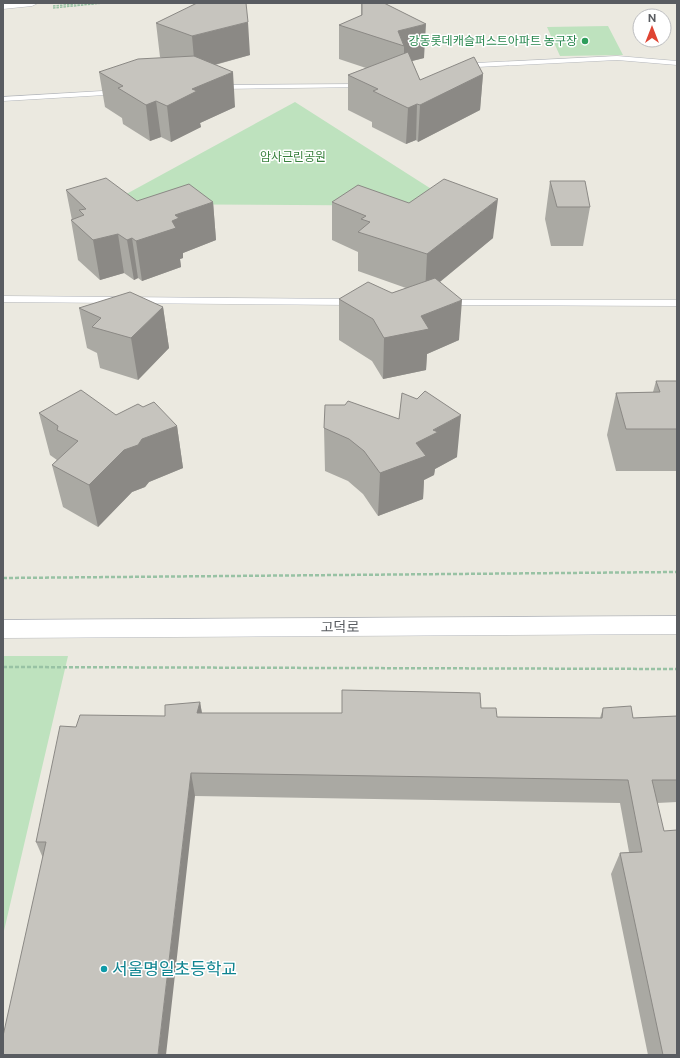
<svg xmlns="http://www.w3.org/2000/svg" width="680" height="1058" font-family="'Public Sans','Noto Sans KR',sans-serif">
	<rect width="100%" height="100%" fill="#ebe9e0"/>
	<path fill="#bee2be" d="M 608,26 L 623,55 L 560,56 L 547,27 Z
		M 295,102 L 458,206 L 108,204 Z
		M 3,656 L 68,656 L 3,935 Z"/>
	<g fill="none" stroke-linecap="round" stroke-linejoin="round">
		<defs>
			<path id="service" d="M 617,56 L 677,61 L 677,65 L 617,60 L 477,67 L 463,71 L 460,69 L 477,63 Z
				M 363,84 L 367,86 L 365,87 L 219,89 L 215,87 L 219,85 Z
				M 119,90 L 122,90 L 122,94 L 3,101 L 3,97 Z
				M 3,296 L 354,299 L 359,302 L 354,305 L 3,302 Z
				M 446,300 L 677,300 L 677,306 L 443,305 L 441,303 Z"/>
			<path id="tertiary" d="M 3,3 L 38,3 L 32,6 L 3,9 Z"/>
			<path id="secondary" d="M 677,616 L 677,634 L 3,638 L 3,620 Z"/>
		</defs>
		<use href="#service" stroke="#b3b6bb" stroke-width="1"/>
		<use href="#tertiary" stroke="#b3b6bb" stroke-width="1"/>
		<use href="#secondary" stroke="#b4b7bc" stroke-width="1"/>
		<path stroke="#98c2a4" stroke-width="1.5" stroke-dasharray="2.5 1" stroke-linecap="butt" d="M 53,6 L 86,3
			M 53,8 L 103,3"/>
		<path stroke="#98c2a4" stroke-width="2.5" stroke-dasharray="4 2" stroke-linecap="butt" d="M 3,578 L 677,572
			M 3,667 L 677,669"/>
		<use href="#service" fill="#fff" fill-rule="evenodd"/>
		<use href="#tertiary" fill="#fff" fill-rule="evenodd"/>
		<use href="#secondary" fill="#fff" fill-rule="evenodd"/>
	</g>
	<path fill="#aaa9a3" d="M 361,3 L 384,3 L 424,58 L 412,61 L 420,80 L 483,74 L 480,110 L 418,142 L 416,140 L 406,144 L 372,127 L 372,122 L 348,110 L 348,75 L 366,68 L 339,59 L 339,25 L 361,16 Z
		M 156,23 L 250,55 L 215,65 L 235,107 L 200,123 L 201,127 L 171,142 L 161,137 L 150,141 L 123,124 L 122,118 L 105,107 L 99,72 L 162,58 L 160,57 Z
		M 550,181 L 590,207 L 583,246 L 551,246 L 545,219 Z
		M 66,190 L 137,201 L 213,202 L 216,240 L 183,253 L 183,258 L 180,259 L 181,267 L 142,281 L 138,278 L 134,280 L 124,273 L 100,280 L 78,260 L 71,220 L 72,220 Z
		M 332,202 L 493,238 L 440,282 L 459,340 L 427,354 L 426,370 L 383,379 L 372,361 L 339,340 L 339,299 L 392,293 L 406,288 L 358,271 L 358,252 L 332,240 Z
		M 163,307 L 169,348 L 138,380 L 100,368 L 97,353 L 87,348 L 79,308 Z
		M 656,381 L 677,381 L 677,471 L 616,471 L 607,435 L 616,393 L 653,392 Z
		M 39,413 L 116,415 L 177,426 L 183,468 L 149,482 L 145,487 L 132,492 L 98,527 L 63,507 L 52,465 L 57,460 L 50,455 Z
		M 324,428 L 457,457 L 435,469 L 434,475 L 424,480 L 423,499 L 378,516 L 363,494 L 348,481 L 325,471 Z
		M 200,702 L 202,713 L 342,713 L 481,708 L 497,717 L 600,718 L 603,708 L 633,718 L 677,716 L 677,802 L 657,803 L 677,1055 L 648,1055 L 611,874 L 620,853 L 629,852 L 620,803 L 195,796 L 43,858 L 36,842 L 76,727 L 165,716 Z"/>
	<path fill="#8b8985" d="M 248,22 L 250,55 L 195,70 L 192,36 Z
		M 426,24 L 424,58 L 404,63 L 404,46 L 398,31 Z
		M 233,72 L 235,107 L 200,123 L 201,127 L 171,142 L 167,106 L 192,89 Z
		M 483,74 L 480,110 L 418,142 L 420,105 Z
		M 156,101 L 161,137 L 150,141 L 146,105 Z
		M 417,104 L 416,140 L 406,144 L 408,108 Z
		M 498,199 L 493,238 L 425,294 L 427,254 Z
		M 213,202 L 216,240 L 183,253 L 183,258 L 180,259 L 181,267 L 142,281 L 136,241 L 175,215 Z
		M 118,234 L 124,273 L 100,280 L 93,240 Z
		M 132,238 L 138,278 L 134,280 L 127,240 Z
		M 462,300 L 459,340 L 427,354 L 426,370 L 383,379 L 384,338 L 421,316 Z
		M 163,307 L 169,348 L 138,380 L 131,338 Z
		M 461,415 L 457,457 L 435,469 L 434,475 L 424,480 L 423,499 L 378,516 L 380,473 L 416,443 L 433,430 Z
		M 177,426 L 183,468 L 149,482 L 145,487 L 132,492 L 98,527 L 89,485 L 124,450 L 142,439 Z
		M 200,702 L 204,726 L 197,713 Z
		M 191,773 L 195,796 L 166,1055 L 158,1055 Z"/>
	<path fill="#c6c4be" stroke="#8b8985" d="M 197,3 L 246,3 L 248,22 L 192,36 L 156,23 Z
		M 362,3 L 384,3 L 426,24 L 398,31 L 404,46 L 339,25 L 362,15 Z
		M 408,52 L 420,80 L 474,57 L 483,74 L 420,105 L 417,104 L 408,108 L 373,91 L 378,89 L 348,75 Z
		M 194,56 L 233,72 L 192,89 L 197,91 L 167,106 L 156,101 L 146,105 L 118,88 L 123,86 L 99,72 L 138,59 Z
		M 106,178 L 137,201 L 189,184 L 213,202 L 175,215 L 179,218 L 172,221 L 176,228 L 136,241 L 132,238 L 127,240 L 118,234 L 93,240 L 71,220 L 84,215 L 79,210 L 86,209 L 66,190 Z
		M 444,179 L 498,199 L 427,254 L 358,232 L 370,222 L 361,219 L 366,216 L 332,202 L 358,185 L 409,203 Z
		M 550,181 L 585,181 L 590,207 L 557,207 Z
		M 435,278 L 462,300 L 421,316 L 429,329 L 384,338 L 373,319 L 339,299 L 368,282 L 392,293 Z
		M 130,292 L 163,307 L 131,338 L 92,327 L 101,318 L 79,308 Z
		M 656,381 L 677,381 L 677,429 L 626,429 L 616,393 L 660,392 Z
		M 81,390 L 116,415 L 138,404 L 143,407 L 154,402 L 177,426 L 142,439 L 138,445 L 124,450 L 89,485 L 52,465 L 78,441 L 57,430 L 58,426 L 39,413 Z
		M 425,391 L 461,415 L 433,430 L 438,432 L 416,443 L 426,456 L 380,473 L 364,451 L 349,439 L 324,428 L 325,405 L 345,405 L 348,401 L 399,419 L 402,393 L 417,399 Z
		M 342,690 L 480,693 L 481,708 L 496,708 L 497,717 L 602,718 L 603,708 L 631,706 L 633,718 L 677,716 L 677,780 L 652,780 L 664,831 L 677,830 L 677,1055 L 663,1055 L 620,853 L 642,852 L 628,780 L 191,773 L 158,1055 L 3,1055 L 3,1036 L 46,842 L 36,842 L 60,726 L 76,727 L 80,715 L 165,716 L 165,705 L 200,702 L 197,713 L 342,713 Z"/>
	<circle fill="#2e9e5b" stroke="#fff" stroke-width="1.5" cx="585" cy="41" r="4"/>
	<circle fill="#0f9aa8" stroke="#fff" stroke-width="1.5" cx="104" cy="969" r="4"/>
	<g text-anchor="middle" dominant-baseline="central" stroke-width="3" stroke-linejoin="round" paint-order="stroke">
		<g font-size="12" fill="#27864d" stroke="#fff" text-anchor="end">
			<text x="577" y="41">강동롯데캐슬퍼스트아파트 농구장</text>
		</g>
		<g font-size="12" fill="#38803d" stroke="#fff">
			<text x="293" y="157">암사근린공원</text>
		</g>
		<g font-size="14" fill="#595c61" stroke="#fff">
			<text x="340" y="627">고덕로</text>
		</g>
		<g font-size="17" fill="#0d838f" stroke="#fff" text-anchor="start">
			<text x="112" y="969">서울명일초등학교</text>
		</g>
	</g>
	<rect width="680" height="1058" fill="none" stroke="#595c61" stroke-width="8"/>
	<g transform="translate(652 28)"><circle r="19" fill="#ffffff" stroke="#bdbec0"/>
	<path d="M0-3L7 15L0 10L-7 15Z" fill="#df4433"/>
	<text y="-6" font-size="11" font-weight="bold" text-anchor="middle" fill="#595c61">N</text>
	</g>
</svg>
